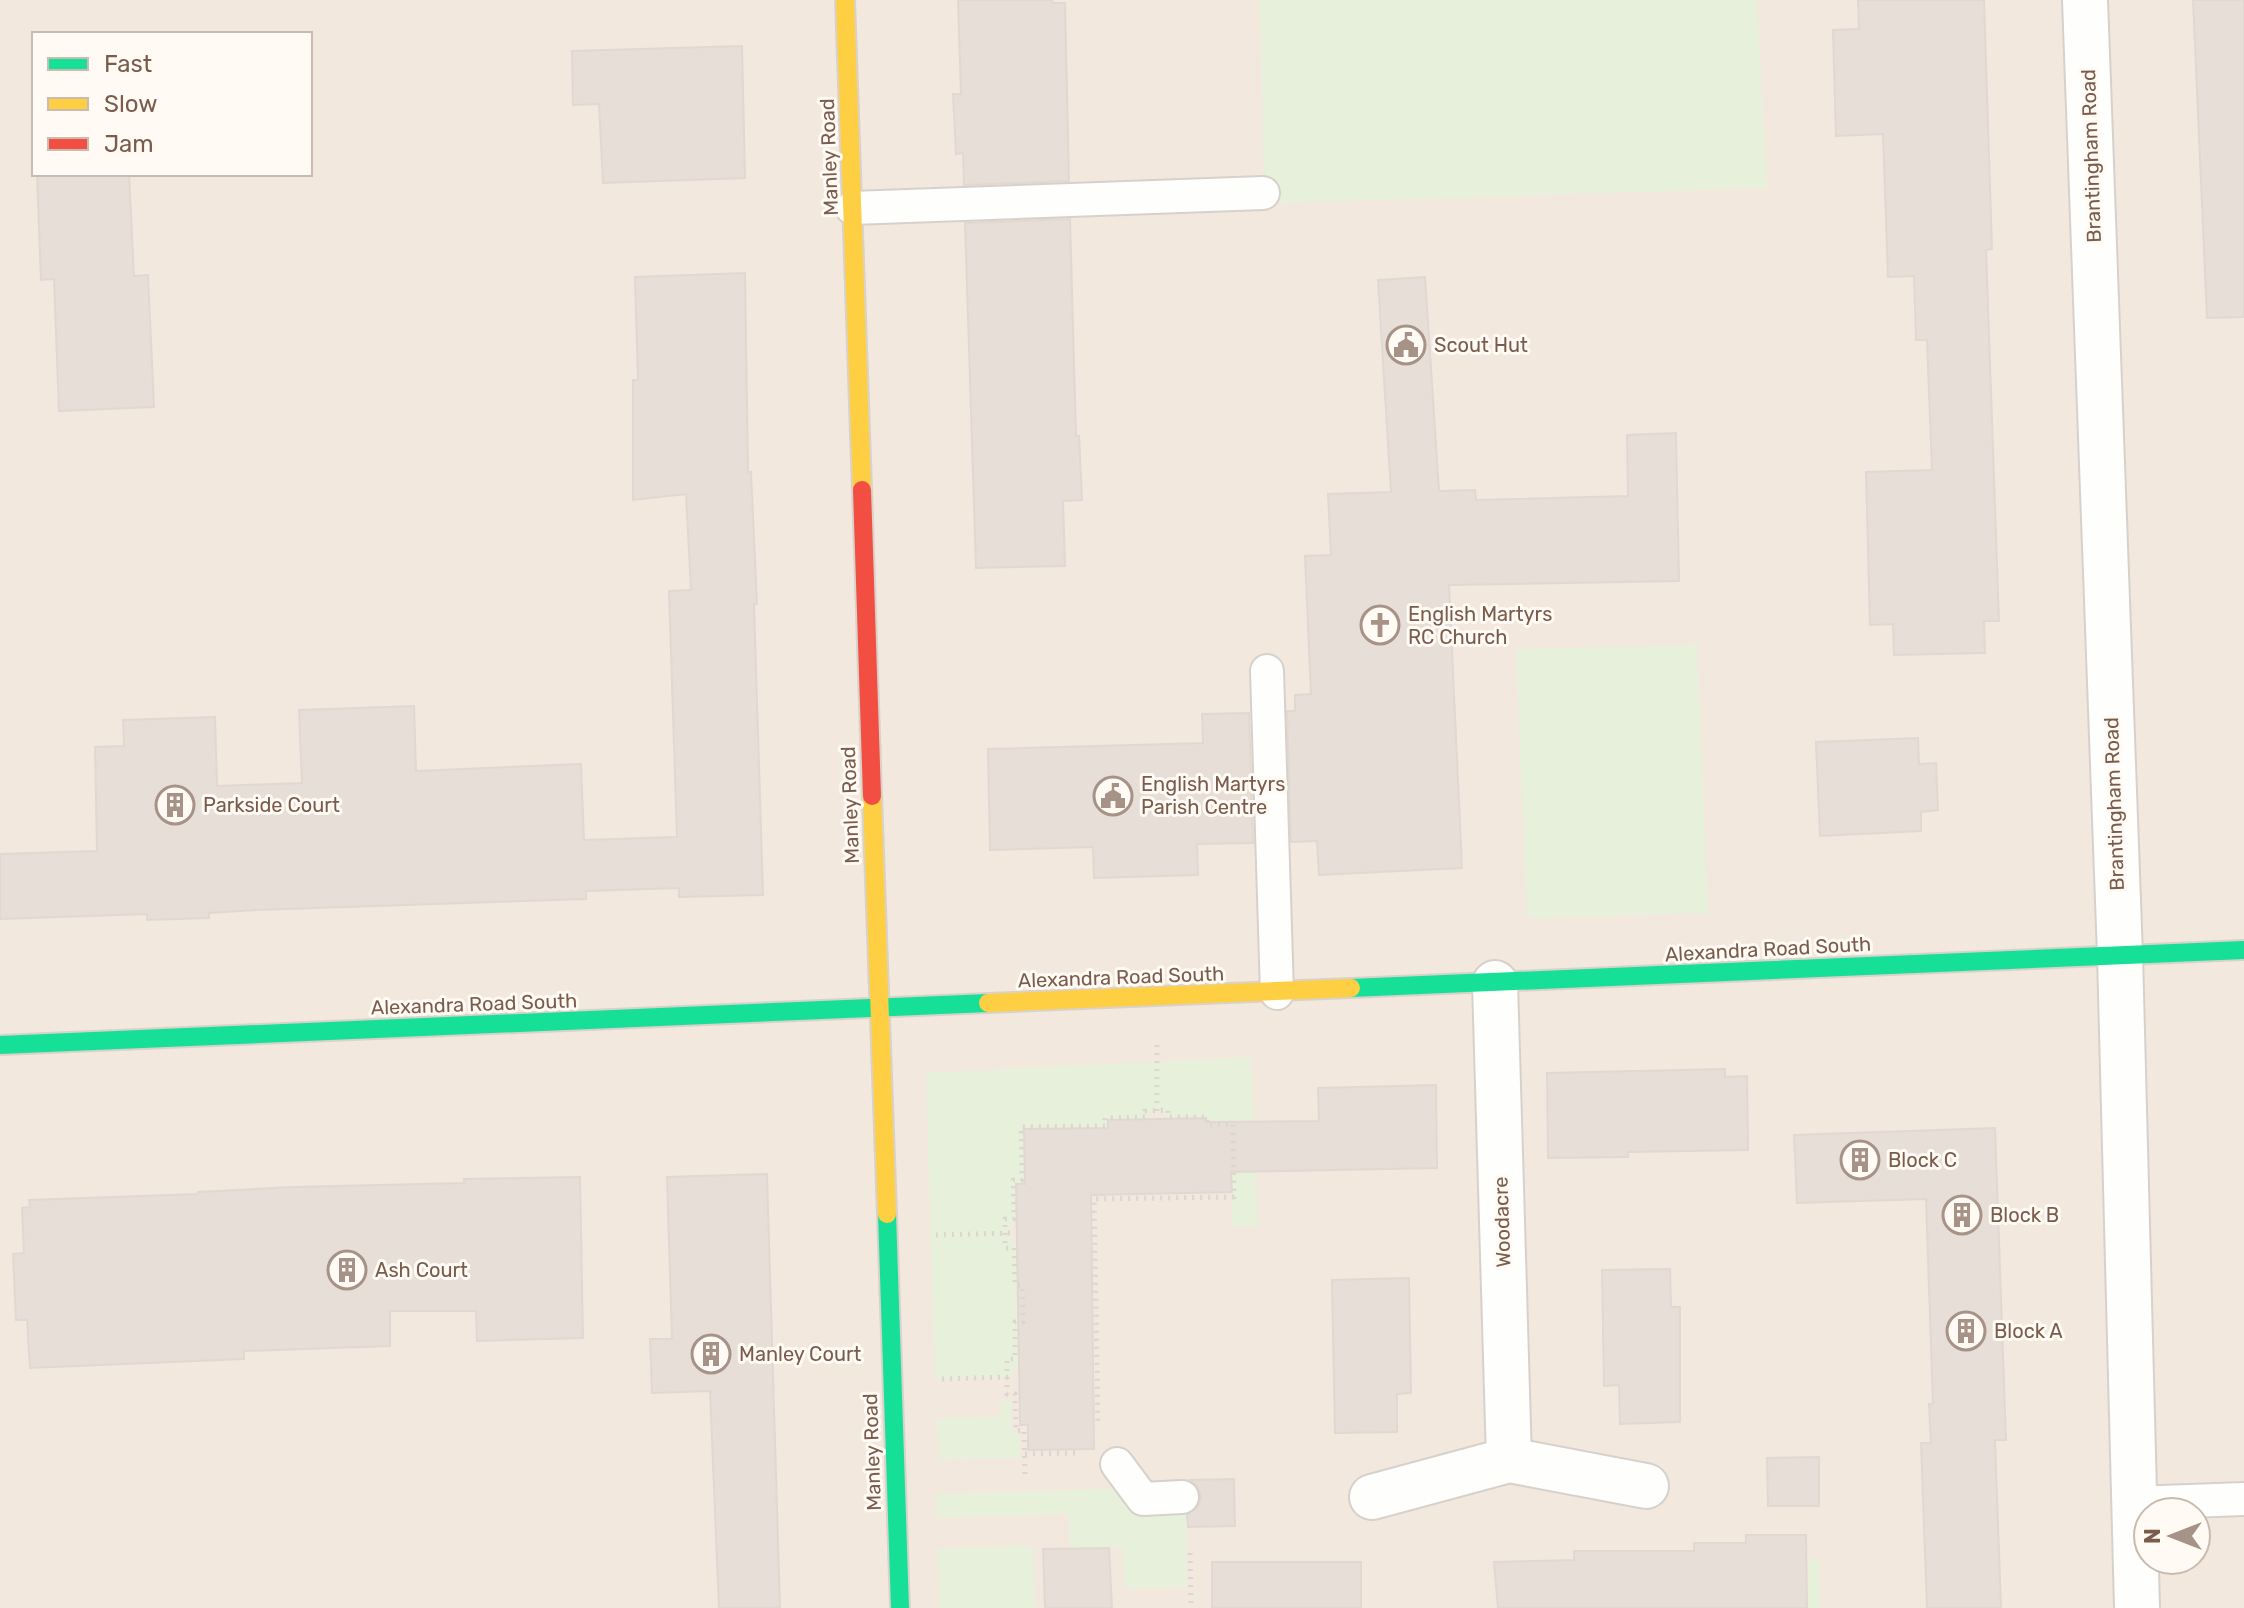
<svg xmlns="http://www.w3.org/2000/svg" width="2244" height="1608" font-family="Rubik,sans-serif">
	<rect width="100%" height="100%" fill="#f9f5f0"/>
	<path fill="#f2e8de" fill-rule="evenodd" d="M 0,0 L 2244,0 L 2244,1608 L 0,1608 ZM 34,34 L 310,34 L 310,174 L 34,174 ZM 2148,1512 L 2196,1512 L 2196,1560 L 2148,1560 Z"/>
	<path fill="#e7f0db" d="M 1260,0 L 1757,0 L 1767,188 L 894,215 L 1264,183 Z
		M 1697,645 L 1708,913 L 1527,918 L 1516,649 Z
		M 1251,1057 L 1258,1226 L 1232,1226 L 1230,1126 L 1207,1127 L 1205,1118 L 1167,1119 L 1166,1112 L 1147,1113 L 1147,1119 L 1109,1120 L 1108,1128 L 1024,1129 L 1025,1184 L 1016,1184 L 1017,1223 L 1010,1223 L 1011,1242 L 1017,1243 L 1019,1366 L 1013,1366 L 1013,1377 L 935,1379 L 926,1073 Z
		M 1001,1401 L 1011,1401 L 1012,1434 L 1019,1434 L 1020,1458 L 940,1459 L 937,1419 L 1000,1417 Z
		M 1111,1489 L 1128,1500 L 1187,1511 L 1187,1587 L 1124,1588 L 1122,1547 L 1070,1548 L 1069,1514 L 937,1518 L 937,1494 Z
		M 1033,1546 L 1035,1608 L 940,1608 L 938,1549 Z
		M 1806,1560 L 1819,1560 L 1820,1608 L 1807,1608 Z"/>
	<path fill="#e6ded7" stroke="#e2d8d2" stroke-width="2" d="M 958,0 L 1052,0 L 1053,3 L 1065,3 L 1069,181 L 964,185 L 963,153 L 956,154 L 953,94 L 961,94 Z
		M 1858,0 L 1984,0 L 1992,249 L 1986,250 L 1999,621 L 1984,621 L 1985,653 L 1894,655 L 1893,624 L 1870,625 L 1866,472 L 1932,470 L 1927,340 L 1916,340 L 1914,276 L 1888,277 L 1883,134 L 1836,136 L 1833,30 L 1859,29 Z
		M 2193,0 L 2244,0 L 2244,317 L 2207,318 Z
		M 742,46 L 745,178 L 603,183 L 599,104 L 573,105 L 572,51 Z
		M 37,174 L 129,174 L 134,276 L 148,275 L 154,407 L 59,411 L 54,279 L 41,280 Z
		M 1070,219 L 1076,436 L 1079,436 L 1082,500 L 1063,501 L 1065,566 L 976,568 L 965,223 Z
		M 745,273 L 748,472 L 751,472 L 757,604 L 754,604 L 763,895 L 679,897 L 679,888 L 586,891 L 586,899 L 257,910 L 209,913 L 209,918 L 147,920 L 147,914 L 0,919 L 0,854 L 97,851 L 95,747 L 124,746 L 123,720 L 215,717 L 217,786 L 302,783 L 299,710 L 414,706 L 416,771 L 581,764 L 584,840 L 677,837 L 669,591 L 691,590 L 686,494 L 633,500 L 633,380 L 638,380 L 635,277 Z
		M 1425,277 L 1439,491 L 1475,490 L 1476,500 L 1628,496 L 1627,435 L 1676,433 L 1679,581 L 1449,585 L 1462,868 L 1319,875 L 1317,841 L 1291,842 L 1287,711 L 1295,711 L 1295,695 L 1311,694 L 1305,556 L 1331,555 L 1328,494 L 1391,492 L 1378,280 Z
		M 1249,713 L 1253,843 L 1197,844 L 1198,875 L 1094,878 L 1093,847 L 990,850 L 988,749 L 1203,743 L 1202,714 Z
		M 1918,738 L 1919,764 L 1936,763 L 1938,810 L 1921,812 L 1921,831 L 1820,836 L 1816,742 Z
		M 1725,1069 L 1725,1077 L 1747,1076 L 1748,1150 L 1628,1152 L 1628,1157 L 1548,1158 L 1547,1073 Z
		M 1436,1085 L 1437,1168 L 1231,1172 L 1232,1192 L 1091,1195 L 1094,1449 L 1028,1450 L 1028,1425 L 1020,1425 L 1019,1366 L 1016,1184 L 1025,1184 L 1024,1129 L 1108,1128 L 1108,1120 L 1206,1118 L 1206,1122 L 1319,1121 L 1318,1088 Z
		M 1995,1128 L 2006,1440 L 1995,1440 L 2001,1608 L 1927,1608 L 1921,1443 L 1931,1443 L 1929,1404 L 1933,1404 L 1926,1199 L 1797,1203 L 1794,1135 Z
		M 767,1174 L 780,1608 L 719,1608 L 710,1391 L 652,1393 L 650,1339 L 672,1339 L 667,1177 Z
		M 580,1177 L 583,1338 L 477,1341 L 476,1311 L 390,1311 L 390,1346 L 244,1351 L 244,1359 L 30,1368 L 27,1320 L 16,1320 L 13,1254 L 24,1253 L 22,1208 L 30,1207 L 29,1200 L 198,1194 L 198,1192 L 293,1187 L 464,1183 L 464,1179 Z
		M 1670,1269 L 1671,1307 L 1680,1307 L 1680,1422 L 1620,1424 L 1619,1385 L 1604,1386 L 1602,1270 Z
		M 1409,1278 L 1411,1393 L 1397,1394 L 1397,1432 L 1335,1433 L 1332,1280 Z
		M 1819,1457 L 1819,1506 L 1768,1506 L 1767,1458 Z
		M 1234,1479 L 1235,1526 L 1188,1527 L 1187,1515 L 1198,1506 L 1201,1497 L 1198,1487 L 1190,1480 Z
		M 1746,1535 L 1806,1535 L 1807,1608 L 1498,1608 L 1494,1562 L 1574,1560 L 1574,1551 L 1694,1551 L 1694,1543 L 1746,1543 Z
		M 1109,1548 L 1112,1608 L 1045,1608 L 1043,1549 Z
		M 1212,1562 L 1361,1562 L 1361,1608 L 1212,1608 Z"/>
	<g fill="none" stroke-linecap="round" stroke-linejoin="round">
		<defs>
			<path id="lane" d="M 852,208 L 1263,193
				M 1267,671 L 1277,993
				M 1117,1464 L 1143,1499 L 1182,1497
				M 2134,1503 L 2244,1499"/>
			<path id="street" d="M 2085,0 L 2120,955 L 2137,1608
				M 1495,983 L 1509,1460
				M 1372,1497 L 1509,1460 L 1646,1486"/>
			<path id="fast" d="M 1351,988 L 2244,950
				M 0,1045 L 988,1003
				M 887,1214 L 900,1608"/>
			<path id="slow" d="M 845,0 L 862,490
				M 872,796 L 887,1214
				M 988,1003 L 1351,988"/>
			<path id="jam" d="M 862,490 L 872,796"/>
		</defs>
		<use href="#lane" stroke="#d7d1cb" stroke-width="36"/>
		<use href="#street" stroke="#d7d1cb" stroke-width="48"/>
		<use href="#fast" stroke="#d9d2cb" stroke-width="22"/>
		<use href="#slow" stroke="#d9d2cb" stroke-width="22"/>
		<use href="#jam" stroke="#d9d2cb" stroke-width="22"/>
		<path stroke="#dcd5d0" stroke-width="5" stroke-dasharray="2 6" stroke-linecap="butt" d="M 1157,1045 L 1157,1111
			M 936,1235 L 1011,1233
			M 942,1379 L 1013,1377
			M 1025,1454 L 1076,1453
			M 1025,1474 L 1024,1430 L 1016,1431 L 1015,1394 L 1007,1394 L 1007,1359 L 1015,1359 L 1015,1322 L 1023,1322 L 1022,1285 L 1015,1285 L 1014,1248 L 1005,1248 L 1005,1219 L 1014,1219 L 1013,1180 L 1022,1180 L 1021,1127 L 1105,1126 L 1105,1118 L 1145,1117 L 1145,1111 L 1168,1110 L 1168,1117 L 1207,1117 L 1207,1125 L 1233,1124 L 1234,1197 L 1094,1199 L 1098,1425
			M 1190,1553 L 1191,1608"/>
		<use href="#lane" stroke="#fefefd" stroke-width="32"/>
		<use href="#street" stroke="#fefefd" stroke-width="44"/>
		<use href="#fast" stroke="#16e098" stroke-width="18"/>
		<use href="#slow" stroke="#ffcf43" stroke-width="18"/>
		<use href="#jam" stroke="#f24e42" stroke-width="18"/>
	</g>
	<defs>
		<symbol id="civic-ring" viewBox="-11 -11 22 22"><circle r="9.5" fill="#fffaf3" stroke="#a69286" stroke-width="1.5"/><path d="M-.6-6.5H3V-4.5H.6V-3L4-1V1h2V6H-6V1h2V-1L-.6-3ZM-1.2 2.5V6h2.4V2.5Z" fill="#a69286"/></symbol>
		<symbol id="church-ring" viewBox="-11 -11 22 22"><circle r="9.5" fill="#fffaf3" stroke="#a69286" stroke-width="1.5"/><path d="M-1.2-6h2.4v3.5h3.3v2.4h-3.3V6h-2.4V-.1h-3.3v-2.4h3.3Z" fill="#a69286"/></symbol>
		<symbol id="building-ring" viewBox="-11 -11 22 22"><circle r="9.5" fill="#fffaf3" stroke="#a69286" stroke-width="1.5"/><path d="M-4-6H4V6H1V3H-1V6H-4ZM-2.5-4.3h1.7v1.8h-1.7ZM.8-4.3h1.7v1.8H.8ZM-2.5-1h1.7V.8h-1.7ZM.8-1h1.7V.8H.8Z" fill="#a69286"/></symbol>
	</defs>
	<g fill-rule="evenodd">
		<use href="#civic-ring" x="1384" y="323" width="44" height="44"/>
		<use href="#church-ring" x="1358" y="603" width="44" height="44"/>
		<use href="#civic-ring" x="1091" y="774" width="44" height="44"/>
		<use href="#building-ring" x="153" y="783" width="44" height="44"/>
		<use href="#building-ring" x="1838" y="1138" width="44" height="44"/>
		<use href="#building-ring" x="1940" y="1193" width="44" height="44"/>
		<use href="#building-ring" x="325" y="1248" width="44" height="44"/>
		<use href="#building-ring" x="1944" y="1309" width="44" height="44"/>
		<use href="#building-ring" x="689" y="1332" width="44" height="44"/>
	</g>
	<g text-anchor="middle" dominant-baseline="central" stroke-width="6" stroke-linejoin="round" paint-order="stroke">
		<g font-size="20" fill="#7a5c4d" stroke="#fffaf3">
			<text transform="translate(2091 156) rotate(-92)">Brantingham Road</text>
			<text transform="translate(829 157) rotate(-92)">Manley Road</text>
			<text transform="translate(2114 804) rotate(-92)">Brantingham Road</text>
			<text transform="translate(850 805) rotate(-92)">Manley Road</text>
			<text transform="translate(1768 949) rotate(-3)">Alexandra Road South</text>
			<text transform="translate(1121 977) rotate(-2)">Alexandra Road South</text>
			<text transform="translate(474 1004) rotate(-2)">Alexandra Road South</text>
			<text transform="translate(1502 1222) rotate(-92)">Woodacre</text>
			<text transform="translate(872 1452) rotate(-92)">Manley Road</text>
		</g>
		<g font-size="20" fill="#7a5c4d" stroke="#fffaf3" text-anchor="start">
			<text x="1434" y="345">Scout Hut</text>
			<text x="1408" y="614">English Martyrs<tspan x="1408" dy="23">RC Church</tspan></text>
			<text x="1141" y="784">English Martyrs<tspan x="1141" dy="23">Parish Centre</tspan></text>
			<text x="203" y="805">Parkside Court</text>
			<text x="1888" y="1160">Block C</text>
			<text x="1990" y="1215">Block B</text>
			<text x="375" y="1270">Ash Court</text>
			<text x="1994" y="1331">Block A</text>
			<text x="739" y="1354">Manley Court</text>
		</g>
	</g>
	<rect x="32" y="32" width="280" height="144" fill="#fffaf3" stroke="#cabbb1" stroke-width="2"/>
	<rect x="48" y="58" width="40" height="12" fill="#16e098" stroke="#cabbb1" stroke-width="2"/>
	<text x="104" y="72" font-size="24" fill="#7a5c4d">Fast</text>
	<rect x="48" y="98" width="40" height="12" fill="#ffcf43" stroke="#cabbb1" stroke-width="2"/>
	<text x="104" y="112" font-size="24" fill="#7a5c4d">Slow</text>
	<rect x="48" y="138" width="40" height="12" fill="#f24e42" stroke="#cabbb1" stroke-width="2"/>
	<text x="104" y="152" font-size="24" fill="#7a5c4d">Jam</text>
	<g transform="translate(2172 1536) rotate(270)"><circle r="38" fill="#fffaf3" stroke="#cabbb1" stroke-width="2"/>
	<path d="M0-6L14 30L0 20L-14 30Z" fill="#a69286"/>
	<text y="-12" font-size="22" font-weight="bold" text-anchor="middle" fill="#7a5c4d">N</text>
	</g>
</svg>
